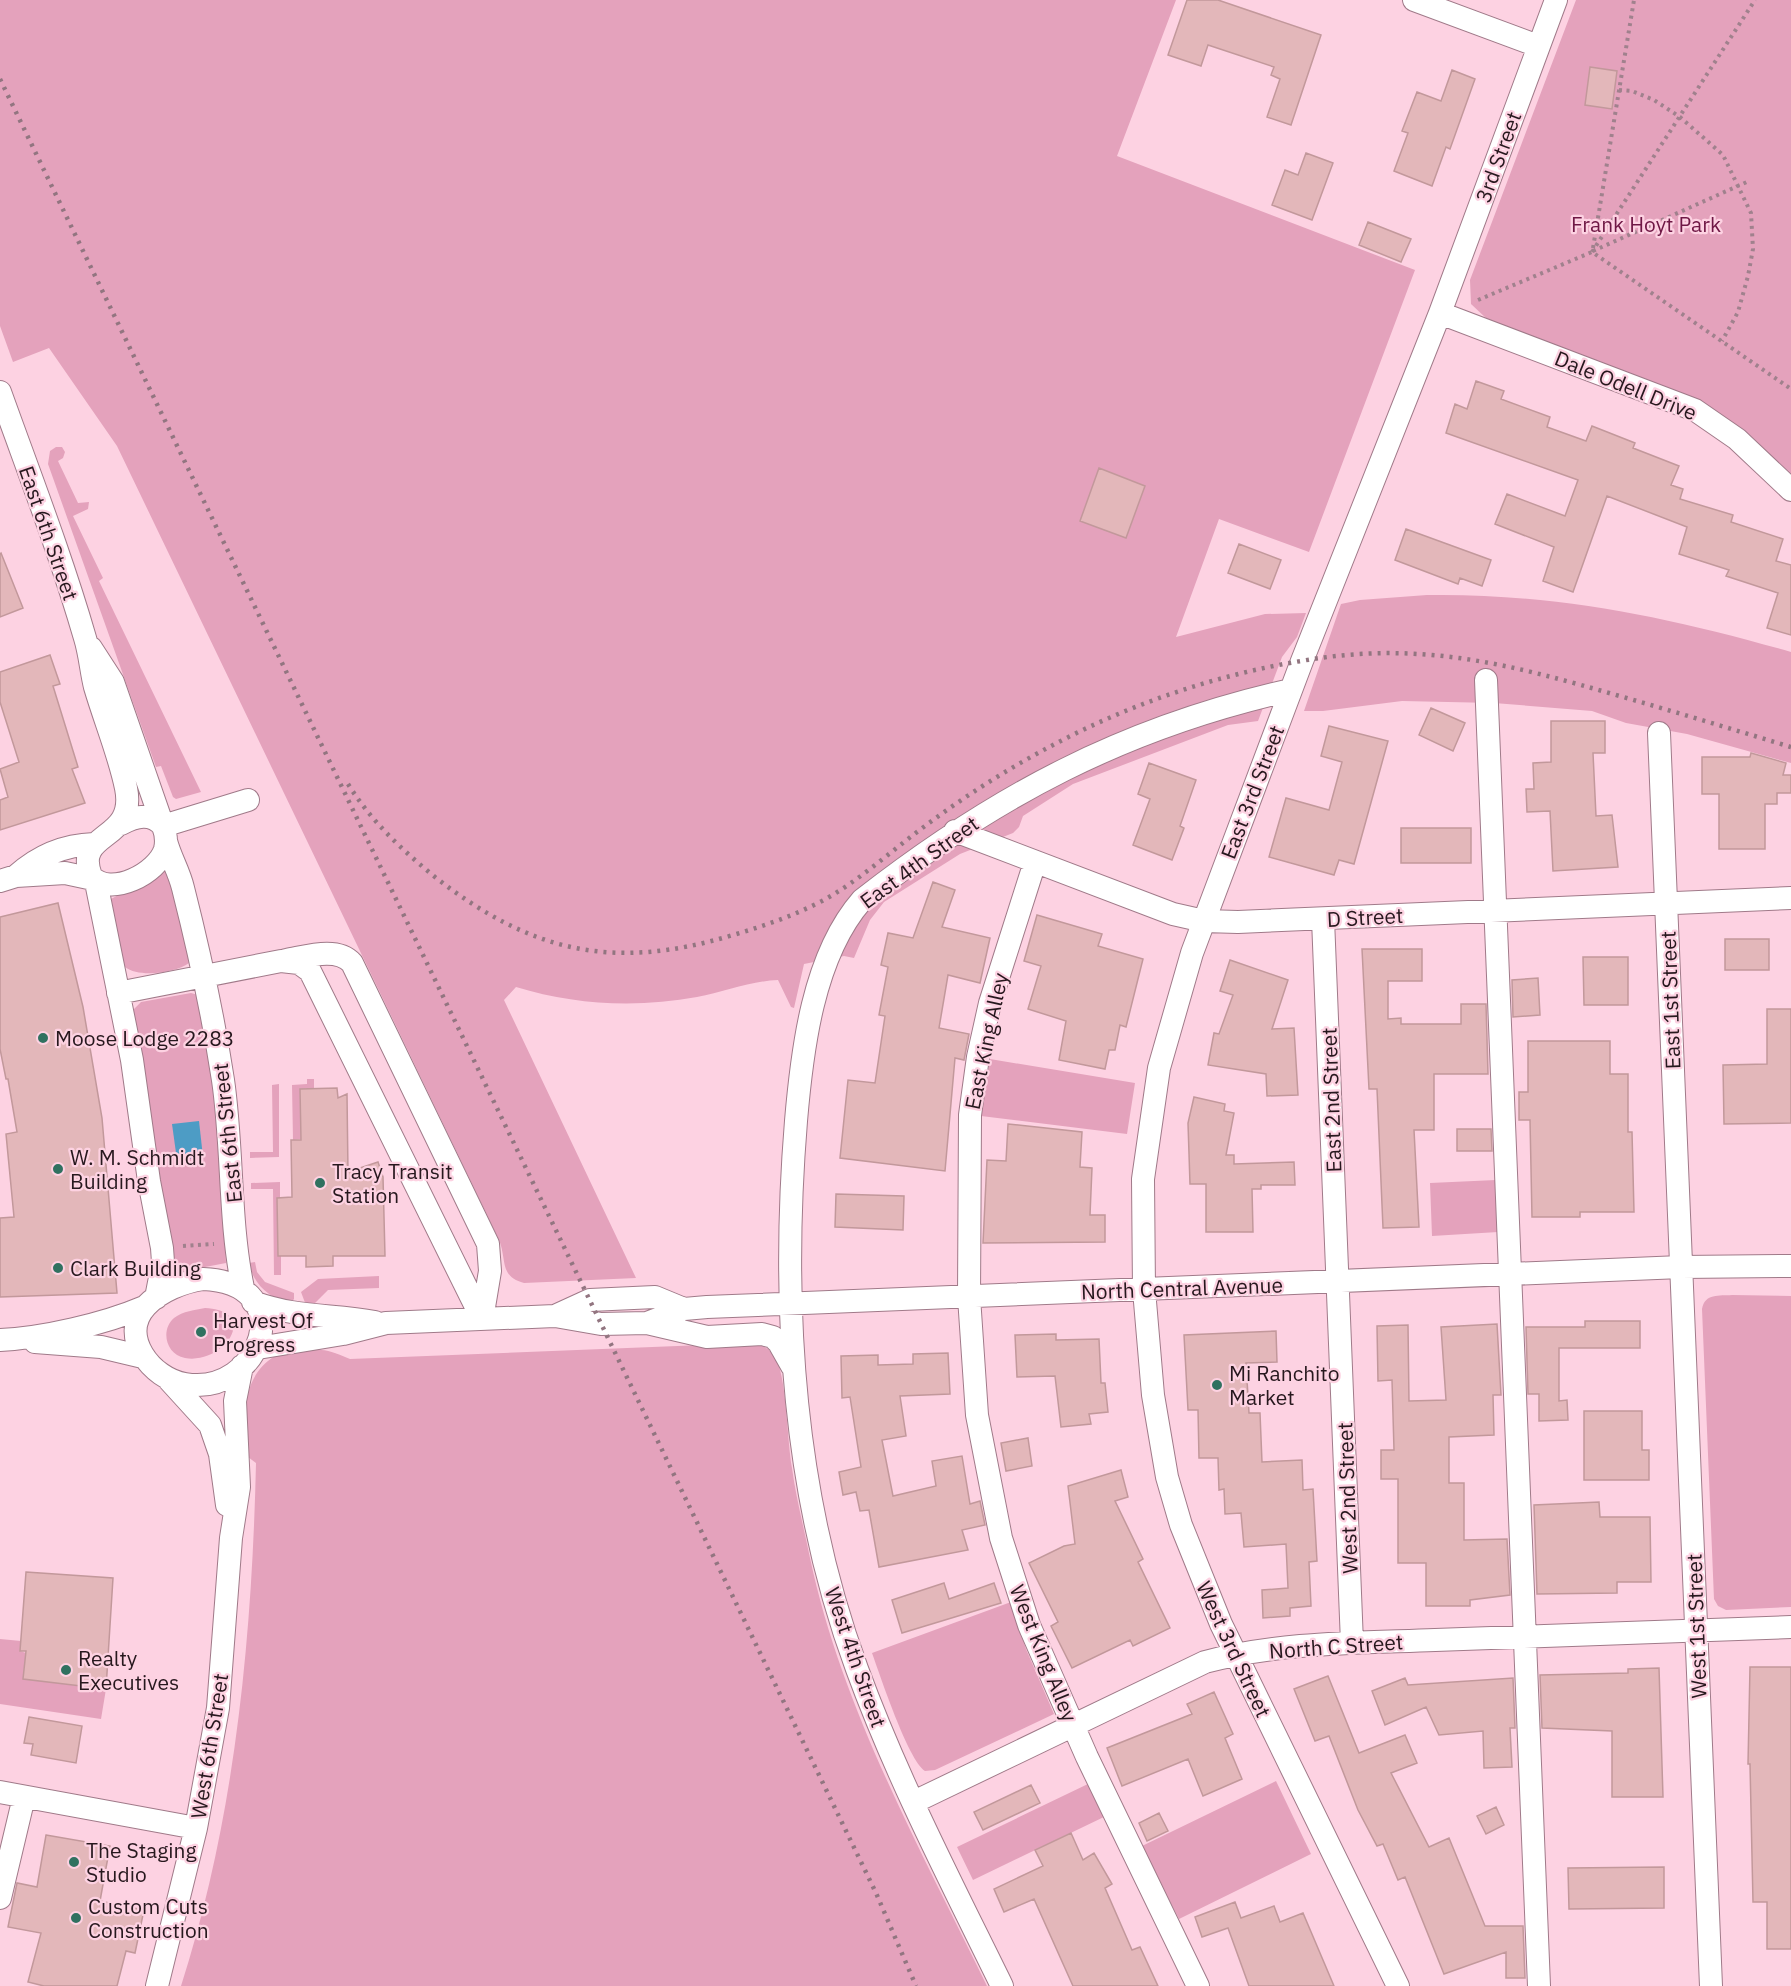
<svg xmlns="http://www.w3.org/2000/svg" width="1791" height="1986" font-family="'IBM Plex Sans',sans-serif">
	<rect width="100%" height="100%" fill="#fdd2e2"/>
	<path fill="#e4a2bc" d="M 0,0 L 1176,0 L 1117,156 L 1415,270 L 1309,552 L 1219,519 L 1176,637 L 1265,614 L 1306,613 L 1297,637 L 1282,657 L 1258,721 L 1228,725 L 1073,784 L 1023,816 L 1019,827 L 1013,833 L 960,854 L 884,902 L 870,920 L 854,958 L 844,956 L 804,964 L 794,1008 L 791,1007 L 778,980 C 751,981 724,992 697,997 C 637,1008 574,1005 516,987 L 504,1000 L 636,1278 L 524,1283 C 499,1277 507,1259 499,1240 L 117,446 L 49,348 L 13,362 L 0,326 Z
		M 1576,0 L 1791,0 L 1791,475 L 1751,436 L 1689,396 L 1487,319 L 1471,304 L 1470,280 Z
		M 56,447 L 62,447 L 65,452 L 63,458 L 58,461 L 78,503 L 89,502 L 88,509 L 73,516 L 103,578 L 99,581 L 201,792 L 176,799 L 173,797 L 161,766 L 156,767 L 48,464 L 50,451 Z
		M 1427,595 C 1554,593 1669,617 1791,652 L 1791,763 L 1687,734 L 1626,723 L 1592,711 L 1494,703 L 1402,701 L 1323,711 L 1304,711 L 1341,604 L 1360,600 Z
		M 170,868 L 189,963 C 175,973 139,978 125,967 L 109,900 Z
		M 191,993 L 198,995 L 218,1099 L 226,1263 L 174,1273 L 132,1011 L 141,1002 Z
		M 990,1059 L 1135,1083 L 1127,1134 L 981,1116 Z
		M 307,1079 L 314,1079 L 314,1088 L 300,1089 L 301,1139 L 293,1140 L 292,1085 L 307,1084 Z
		M 279,1084 L 279,1157 L 250,1158 L 250,1152 L 273,1152 L 272,1085 Z
		M 1496,1180 L 1498,1232 L 1432,1236 L 1430,1183 Z
		M 280,1182 L 280,1198 L 277,1199 L 278,1256 L 281,1256 L 281,1275 L 274,1275 L 273,1189 L 251,1189 L 251,1183 Z
		M 255,1262 L 257,1272 L 265,1282 L 294,1293 L 294,1299 L 289,1305 C 269,1296 254,1286 249,1263 Z
		M 379,1276 L 379,1288 L 328,1290 L 314,1304 L 307,1308 L 301,1292 L 318,1279 Z
		M 1732,1295 L 1791,1296 L 1791,1607 L 1726,1610 L 1718,1606 L 1714,1599 L 1702,1309 C 1705,1293 1719,1296 1732,1295 Z
		M 205,1308 C 261,1311 224,1365 185,1358 C 166,1355 160,1330 174,1318 C 183,1311 195,1310 205,1308 Z
		M 753,1343 C 764,1346 772,1349 777,1360 C 787,1385 787,1440 792,1468 C 796,1498 804,1528 810,1558 C 842,1709 920,1848 987,1986 L 181,1986 C 235,1818 252,1639 256,1463 L 248,1457 C 243,1422 240,1377 275,1356 C 281,1353 291,1353 297,1352 C 323,1348 326,1349 350,1359 Z
		M 1011,1602 L 1026,1649 L 1054,1714 L 935,1770 L 925,1771 C 908,1760 880,1675 872,1653 Z
		M 0,1639 L 21,1641 L 20,1651 L 26,1653 L 23,1679 L 106,1689 L 101,1719 L 0,1704 Z
		M 1276,1781 L 1311,1854 L 1179,1919 L 1142,1846 Z
		M 1090,1783 L 1106,1816 L 973,1880 L 957,1847 Z"/>
	<path fill="#4d9cc5" d="M 199,1121 L 203,1157 L 177,1160 L 172,1124 Z"/>
	<path fill="#e3b7ba" stroke="#c2989b" stroke-width="1.5" d="M 1187,0 L 1218,0 L 1321,35 L 1291,125 L 1267,117 L 1280,79 L 1271,75 L 1274,67 L 1208,45 L 1201,66 L 1168,55 Z
		M 1590,67 L 1617,71 L 1612,109 L 1585,105 Z
		M 1452,70 L 1475,79 L 1450,149 L 1446,147 L 1432,186 L 1394,171 L 1408,133 L 1402,131 L 1417,92 L 1441,101 Z
		M 1306,153 L 1333,163 L 1312,220 L 1272,205 L 1285,170 L 1298,175 Z
		M 1368,222 L 1411,239 L 1401,262 L 1359,245 Z
		M 1476,381 L 1504,391 L 1501,399 L 1550,417 L 1547,427 L 1586,441 L 1592,426 L 1635,443 L 1633,448 L 1679,466 L 1671,485 L 1683,489 L 1680,499 L 1733,515 L 1731,522 L 1783,539 L 1776,561 L 1791,565 L 1791,635 L 1767,628 L 1778,593 L 1726,576 L 1729,570 L 1679,554 L 1687,527 L 1607,496 L 1573,592 L 1543,581 L 1554,547 L 1495,524 L 1507,494 L 1565,516 L 1578,480 L 1446,433 L 1455,404 L 1467,409 Z
		M 1099,468 L 1145,486 L 1126,538 L 1080,521 Z
		M 1406,529 L 1491,560 L 1482,586 L 1460,578 L 1458,584 L 1395,560 Z
		M 1239,544 L 1281,560 L 1270,589 L 1228,573 Z
		M 1,553 L 23,608 L 0,617 L 0,554 Z
		M 50,655 L 60,684 L 53,686 L 78,767 L 72,769 L 85,803 L 0,830 L 0,800 L 8,797 L 0,769 L 19,762 L 0,702 L 0,672 Z
		M 1431,708 L 1465,723 L 1453,751 L 1419,735 Z
		M 1551,721 L 1605,721 L 1605,753 L 1593,753 L 1596,816 L 1612,815 L 1618,867 L 1553,871 L 1550,811 L 1527,812 L 1526,789 L 1534,789 L 1533,763 L 1551,762 Z
		M 1329,726 L 1388,741 L 1354,864 L 1339,860 L 1334,875 L 1269,857 L 1286,798 L 1329,810 L 1342,762 L 1321,756 Z
		M 1751,753 L 1786,763 L 1783,775 L 1791,775 L 1791,793 L 1777,793 L 1777,804 L 1765,804 L 1765,849 L 1719,849 L 1719,794 L 1702,794 L 1702,757 L 1750,757 Z
		M 1149,763 L 1196,780 L 1180,826 L 1184,828 L 1172,860 L 1133,845 L 1150,799 L 1138,794 Z
		M 1401,828 L 1471,828 L 1471,863 L 1401,863 Z
		M 933,882 L 955,890 L 942,927 L 990,938 L 980,983 L 948,975 L 939,1028 L 969,1034 L 964,1060 L 955,1058 L 945,1171 L 840,1158 L 848,1080 L 875,1083 L 885,1016 L 879,1015 L 888,967 L 881,965 L 888,933 L 913,938 Z
		M 58,903 L 83,1007 L 102,1118 L 117,1293 L 0,1297 L 0,1218 L 14,1217 L 6,1134 L 17,1132 L 8,1079 L 6,1079 L 0,1049 L 0,917 Z
		M 1037,915 L 1102,934 L 1098,946 L 1143,959 L 1126,1027 L 1120,1025 L 1115,1050 L 1109,1050 L 1105,1069 L 1059,1060 L 1066,1021 L 1028,1009 L 1041,966 L 1024,961 Z
		M 1725,939 L 1769,939 L 1769,970 L 1725,970 Z
		M 1362,949 L 1422,949 L 1422,981 L 1388,981 L 1388,1019 L 1401,1018 L 1401,1024 L 1461,1024 L 1461,1004 L 1486,1004 L 1488,1074 L 1434,1074 L 1434,1130 L 1414,1130 L 1419,1227 L 1383,1228 L 1377,1089 L 1369,1089 Z
		M 1583,957 L 1628,957 L 1628,1005 L 1584,1005 Z
		M 1230,960 L 1288,980 L 1272,1029 L 1294,1028 L 1298,1095 L 1267,1096 L 1266,1074 L 1208,1065 L 1214,1033 L 1219,1034 L 1233,995 L 1220,991 Z
		M 1538,978 L 1540,1015 L 1513,1017 L 1512,980 Z
		M 1767,1009 L 1791,1009 L 1791,1123 L 1724,1124 L 1723,1065 L 1767,1064 Z
		M 1528,1041 L 1610,1041 L 1610,1074 L 1628,1074 L 1628,1132 L 1632,1132 L 1634,1212 L 1580,1212 L 1580,1217 L 1532,1217 L 1530,1120 L 1519,1120 L 1519,1092 L 1528,1092 Z
		M 337,1088 L 338,1098 L 347,1094 L 348,1172 L 378,1162 L 383,1177 L 385,1256 L 333,1256 L 333,1266 L 306,1267 L 306,1256 L 278,1256 L 277,1198 L 292,1197 L 291,1140 L 301,1140 L 300,1089 Z
		M 1194,1097 L 1225,1104 L 1224,1111 L 1234,1113 L 1226,1155 L 1234,1155 L 1234,1164 L 1294,1162 L 1295,1185 L 1261,1185 L 1261,1189 L 1252,1189 L 1253,1232 L 1206,1232 L 1206,1184 L 1190,1184 L 1188,1123 Z
		M 1008,1124 L 1082,1132 L 1080,1167 L 1092,1168 L 1090,1215 L 1105,1215 L 1105,1242 L 983,1243 L 987,1160 L 1006,1161 Z
		M 1457,1129 L 1491,1129 L 1492,1151 L 1457,1151 Z
		M 836,1194 L 904,1196 L 903,1230 L 835,1227 Z
		M 1585,1321 L 1640,1321 L 1640,1348 L 1559,1348 L 1559,1401 L 1567,1400 L 1568,1420 L 1539,1421 L 1539,1394 L 1528,1394 L 1526,1327 L 1585,1327 Z
		M 1497,1324 L 1501,1395 L 1493,1395 L 1494,1435 L 1449,1437 L 1449,1483 L 1464,1483 L 1464,1540 L 1507,1539 L 1510,1595 L 1470,1600 L 1470,1606 L 1426,1606 L 1426,1563 L 1398,1563 L 1398,1479 L 1381,1479 L 1381,1450 L 1394,1450 L 1392,1380 L 1378,1381 L 1377,1326 L 1408,1325 L 1409,1401 L 1446,1400 L 1441,1327 Z
		M 1276,1331 L 1277,1362 L 1246,1363 L 1249,1413 L 1260,1413 L 1262,1462 L 1302,1460 L 1303,1490 L 1313,1489 L 1317,1561 L 1309,1562 L 1311,1606 L 1290,1608 L 1290,1616 L 1263,1618 L 1262,1590 L 1288,1588 L 1286,1544 L 1244,1547 L 1241,1513 L 1225,1514 L 1224,1489 L 1219,1490 L 1218,1458 L 1199,1458 L 1198,1410 L 1188,1410 L 1184,1335 Z
		M 1056,1334 L 1056,1340 L 1099,1339 L 1101,1383 L 1105,1383 L 1108,1412 L 1089,1414 L 1091,1424 L 1061,1427 L 1055,1376 L 1017,1377 L 1015,1335 Z
		M 948,1353 L 950,1394 L 900,1396 L 906,1436 L 882,1440 L 893,1496 L 936,1486 L 932,1461 L 962,1456 L 970,1504 L 980,1501 L 985,1525 L 962,1530 L 968,1550 L 879,1567 L 869,1510 L 860,1511 L 856,1492 L 843,1495 L 839,1472 L 861,1467 L 850,1397 L 842,1398 L 841,1356 L 878,1355 L 878,1365 L 913,1364 L 913,1354 Z
		M 1584,1411 L 1642,1411 L 1642,1450 L 1649,1450 L 1649,1480 L 1584,1480 Z
		M 1028,1438 L 1032,1466 L 1006,1471 L 1001,1443 Z
		M 1121,1470 L 1128,1497 L 1115,1501 L 1143,1559 L 1138,1562 L 1170,1628 L 1133,1646 L 1130,1640 L 1072,1668 L 1051,1626 L 1058,1622 L 1029,1563 L 1064,1546 L 1075,1544 L 1068,1486 Z
		M 1599,1502 L 1600,1517 L 1650,1517 L 1651,1582 L 1617,1582 L 1617,1593 L 1537,1594 L 1534,1505 Z
		M 26,1572 L 113,1578 L 106,1689 L 23,1679 L 26,1651 L 20,1651 Z
		M 944,1583 L 949,1599 L 994,1583 L 1001,1603 L 902,1633 L 892,1600 Z
		M 1750,1667 L 1791,1667 L 1791,1949 L 1767,1949 L 1767,1902 L 1753,1902 L 1750,1764 L 1748,1764 Z
		M 1659,1668 L 1663,1797 L 1612,1797 L 1612,1731 L 1542,1728 L 1540,1675 L 1628,1673 L 1628,1669 Z
		M 1328,1676 L 1359,1753 L 1405,1735 L 1417,1763 L 1391,1773 L 1429,1847 L 1449,1838 L 1485,1926 L 1523,1926 L 1525,1978 L 1506,1978 L 1506,1952 L 1444,1974 L 1405,1877 L 1398,1880 L 1383,1844 L 1377,1846 L 1358,1810 L 1329,1736 L 1315,1741 L 1294,1689 Z
		M 1405,1678 L 1408,1685 L 1513,1678 L 1515,1728 L 1510,1728 L 1512,1767 L 1484,1768 L 1483,1731 L 1439,1735 L 1426,1707 L 1385,1725 L 1372,1691 Z
		M 1214,1692 L 1233,1734 L 1225,1738 L 1242,1779 L 1203,1796 L 1188,1759 L 1122,1786 L 1107,1748 L 1192,1714 L 1187,1704 Z
		M 29,1717 L 82,1726 L 76,1763 L 31,1755 L 33,1744 L 24,1743 Z
		M 1031,1785 L 1040,1803 L 983,1830 L 974,1812 Z
		M 1496,1807 L 1504,1825 L 1486,1834 L 1477,1816 Z
		M 1159,1813 L 1168,1831 L 1147,1841 L 1139,1823 Z
		M 1071,1833 L 1083,1860 L 1094,1853 L 1112,1884 L 1105,1888 L 1132,1950 L 1140,1947 L 1158,1986 L 1073,1986 L 1034,1899 L 1004,1912 L 994,1889 L 1043,1866 L 1035,1850 Z
		M 46,1835 L 110,1846 L 100,1901 L 144,1910 L 135,1953 L 126,1951 L 117,1986 L 44,1986 L 28,1982 L 41,1933 L 8,1927 L 17,1883 L 37,1887 Z
		M 1664,1867 L 1664,1908 L 1569,1909 L 1568,1868 Z
		M 1235,1902 L 1241,1918 L 1274,1906 L 1280,1922 L 1303,1913 L 1334,1986 L 1249,1986 L 1228,1928 L 1202,1937 L 1195,1917 Z"/>
	<g fill="none" stroke-linecap="round" stroke-linejoin="round">
		<defs>
			<path id="minor" d="M 1414,0 L 1538,46
				M 1440,313 L 1695,410 L 1737,439 L 1791,490
				M 0,392 C 29,473 61,555 85,638 C 90,654 91,671 95,687 C 105,721 119,754 126,788 C 137,843 73,830 91,876 C 110,898 158,873 165,849 C 167,841 166,834 163,826 C 151,812 136,816 121,824
				M 91,648 L 113,682 L 163,826 L 248,800
				M 1486,680 L 1539,1986
				M 1659,733 L 1711,1986
				M 955,831 L 1173,914 L 1204,921 L 1238,922 L 1791,898
				M 166,841 C 170,857 179,871 183,888 C 199,951 213,1015 223,1080 C 233,1148 229,1223 243,1288
				M 1035,862 L 990,1003 L 978,1057 L 970,1115 L 969,1297 L 977,1415 L 1001,1538 L 1029,1625 L 1087,1757 L 1198,1986
				M 16,876 C 38,856 64,845 94,844
				M 0,881 L 16,876 L 65,873 L 93,879
				M 96,882 L 132,1060 L 149,1181 L 162,1248 L 163,1262 L 156,1298
				M 1323,919 L 1352,1643
				M 286,960 C 305,957 337,946 352,963 L 488,1244 L 490,1271 L 482,1319
				M 118,993 L 281,961 L 299,963 L 310,971 L 482,1319
				M 203,1279 C 302,1283 261,1397 185,1384 C 152,1379 118,1336 146,1306 C 160,1291 183,1282 203,1279 Z
				M 253,1302 C 297,1318 330,1314 375,1322
				M 555,1316 L 590,1300 L 655,1297 L 684,1309
				M 647,1323 L 707,1337 L 762,1334 L 773,1337 L 779,1343 L 792,1366
				M 0,1340 C 43,1338 104,1324 144,1307
				M 35,1342 L 101,1347 L 143,1357
				M 258,1348 L 343,1334 L 386,1323 L 555,1316 L 601,1324 L 647,1323 L 684,1309 L 707,1307 L 1681,1267 L 1791,1266
				M 169,1380 L 210,1425 L 220,1454 L 227,1505
				M 0,1792 L 196,1828
				M 914,1802 L 1205,1662 C 1279,1642 1358,1643 1435,1640 C 1554,1635 1672,1632 1791,1627
				M 0,1898 L 24,1797
				M 157,1986 L 196,1828 L 218,1708 L 231,1538 L 239,1487 L 235,1401 L 242,1366
				M 1002,1986 C 951,1882 897,1778 857,1669 C 793,1496 781,1304 796,1121 C 802,1050 813,956 862,900 C 995,796 1125,727 1291,690
				M 1398,1986 L 1221,1624 L 1181,1525 L 1167,1477 L 1153,1395 L 1144,1290 L 1143,1179 L 1159,1068 L 1192,953 L 1302,661 L 1440,313 L 1556,0"/>
		</defs>
		<use href="#minor" stroke="#a07a89" stroke-width="24"/>
		<path stroke="#a0818d" stroke-width="4" stroke-dasharray="3 4.5" stroke-linecap="butt" d="M 1619,90 L 1632,91 L 1654,100 L 1680,117 L 1723,155 L 1751,213 L 1753,249 L 1748,276 L 1738,312 L 1722,341
			M 1593,248 L 1634,0
			M 1593,251 L 1749,181
			M 1592,252 L 1755,0
			M 1478,300 L 1592,252 L 1791,389
			M 183,1246 L 214,1244"/>
		<use href="#minor" stroke="#fff" stroke-width="22"/>
		<path stroke="#927580" stroke-width="4.5" stroke-dasharray="3 6" stroke-linecap="butt" d="M 0,79 L 876,1893 L 916,1986
			M 348,784 C 371,821 402,850 435,877 C 532,953 614,971 733,935 C 764,926 793,916 822,901 C 859,881 891,851 925,826 C 965,796 1009,768 1053,745 C 1130,704 1216,675 1301,661 C 1421,640 1509,664 1623,697 C 1679,713 1735,730 1791,747"/>
	</g>
	<g fill="#307160" stroke="#fdd2e2" stroke-width="2">
		<circle cx="43" cy="1038" r="6"/>
		<circle cx="58" cy="1169" r="6"/>
		<circle cx="320" cy="1183" r="6"/>
		<circle cx="58" cy="1268" r="6"/>
		<circle cx="201" cy="1332" r="6"/>
		<circle cx="1217" cy="1385" r="6"/>
		<circle cx="66" cy="1670" r="6"/>
		<circle cx="74" cy="1862" r="6"/>
		<circle cx="76" cy="1918" r="6"/>
	</g>
	<g text-anchor="middle" dominant-baseline="central" stroke-width="4.5" stroke-linejoin="round" paint-order="stroke">
		<g font-size="21" fill="#27181e" stroke="#fdd2e2">
			<text transform="translate(1498 157) rotate(-70)">3rd Street</text>
			<text transform="translate(1626 385) rotate(22)">Dale Odell Drive</text>
			<text transform="translate(49 533) rotate(71)">East 6th Street</text>
			<text transform="translate(1252 792) rotate(-69)">East 3rd Street</text>
			<text transform="translate(919 862) rotate(-36)">East 4th Street</text>
			<text transform="translate(1365 917) rotate(-3)">D Street</text>
			<text transform="translate(1670 1000) rotate(-92)">East 1st Street</text>
			<text transform="translate(986 1041) rotate(-78)">East King Alley</text>
			<text transform="translate(1331 1100) rotate(-92)">East 2nd Street</text>
			<text transform="translate(227 1133) rotate(-96)">East 6th Street</text>
			<text transform="translate(1182 1288) rotate(-2)">North Central Avenue</text>
			<text transform="translate(1347 1498) rotate(-92)">West 2nd Street</text>
			<text transform="translate(1696 1626) rotate(-92)">West 1st Street</text>
			<text transform="translate(1336 1646) rotate(-4)">North C Street</text>
			<text transform="translate(1234 1649) rotate(65)">West 3rd Street</text>
			<text transform="translate(1044 1653) rotate(68)">West King Alley</text>
			<text transform="translate(856 1657) rotate(71)">West 4th Street</text>
			<text transform="translate(209 1746) rotate(-81)">West 6th Street</text>
		</g>
		<g font-size="21" fill="#6f1745" stroke="#fdd2e2">
			<text x="1646" y="224">Frank Hoyt Park</text>
		</g>
		<g font-size="21" fill="#27181e" stroke="#fdd2e2" text-anchor="start">
			<text x="55" y="1038">Moose Lodge 2283</text>
			<text x="70" y="1157">W. M. Schmidt<tspan x="70" dy="24">Building</tspan></text>
			<text x="332" y="1171">Tracy Transit<tspan x="332" dy="24">Station</tspan></text>
			<text x="70" y="1268">Clark Building</text>
			<text x="213" y="1320">Harvest Of<tspan x="213" dy="24">Progress</tspan></text>
			<text x="1229" y="1373">Mi Ranchito<tspan x="1229" dy="24">Market</tspan></text>
			<text x="78" y="1658">Realty<tspan x="78" dy="24">Executives</tspan></text>
			<text x="86" y="1850">The Staging<tspan x="86" dy="24">Studio</tspan></text>
			<text x="88" y="1906">Custom Cuts<tspan x="88" dy="24">Construction</tspan></text>
		</g>
	</g>
</svg>
